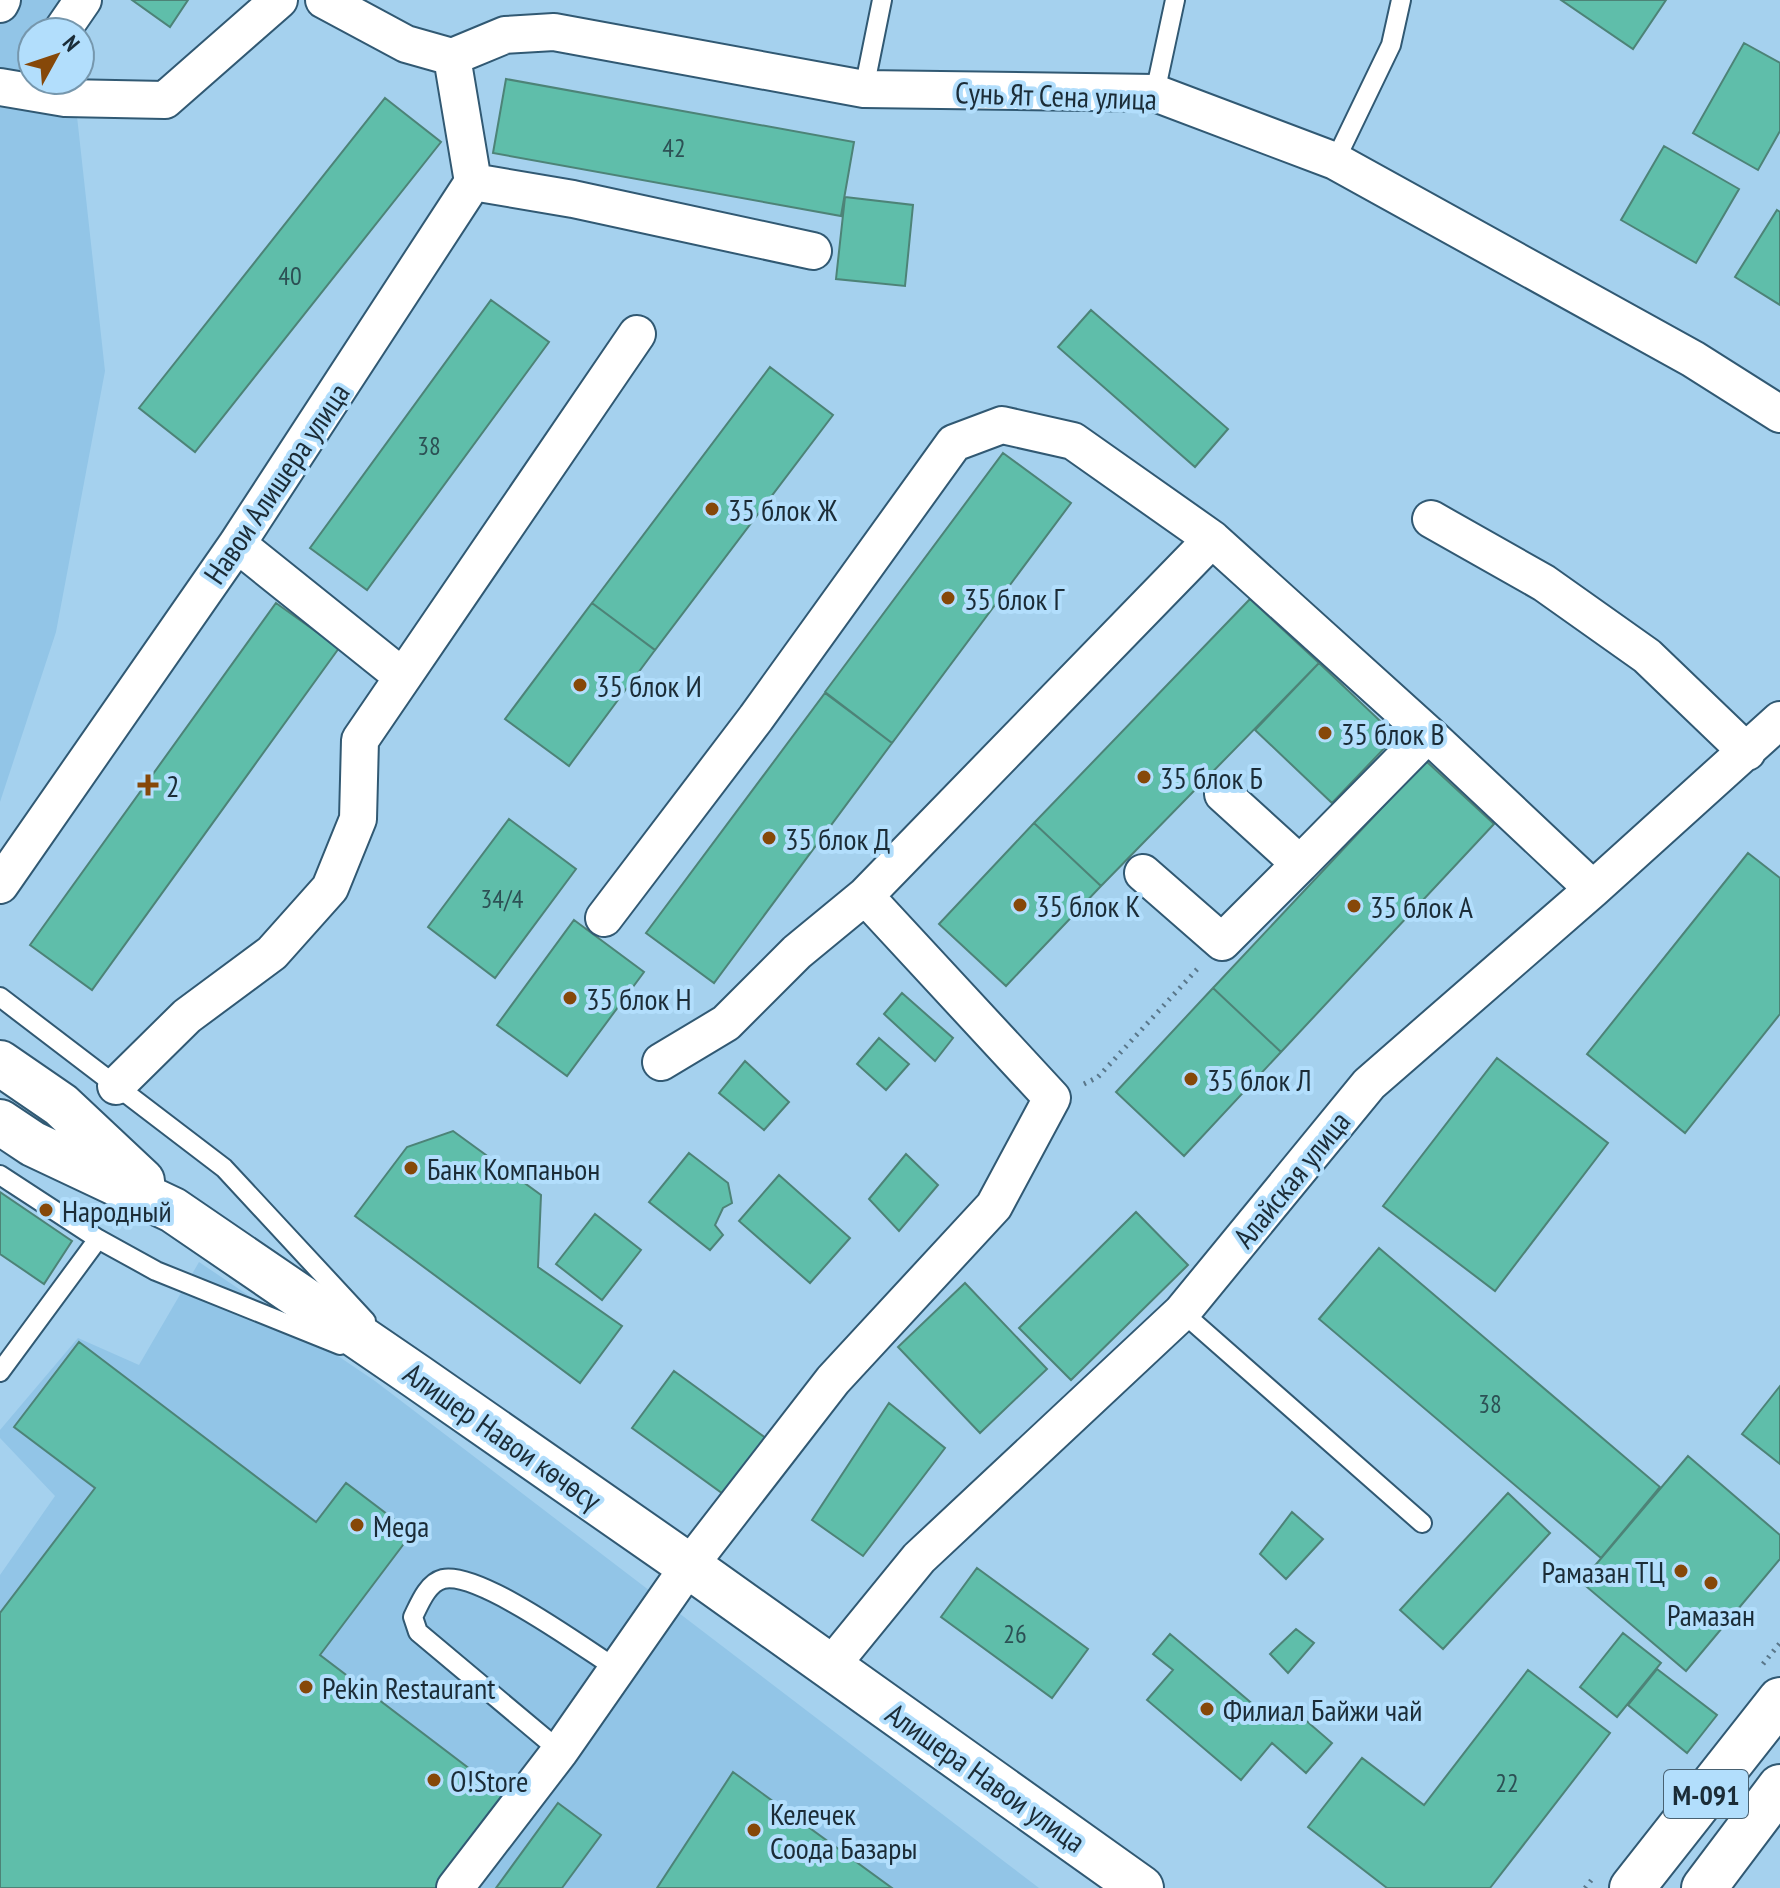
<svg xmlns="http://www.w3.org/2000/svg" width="1780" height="1888" font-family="'PT Sans Narrow',sans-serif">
	<rect width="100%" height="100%" fill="#a5d1ee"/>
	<path fill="#92c5e7" d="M 0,0 L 64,0 L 68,32 L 32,32 L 32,80 L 73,80 L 105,371 L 56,632 L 0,802 Z
		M 199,1262 L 375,1381 L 1039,1888 L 0,1888 L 0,1575 L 55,1496 L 0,1438 L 0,1430 L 78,1338 L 139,1365 Z"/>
	<path fill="#5fbeaa" stroke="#4d8377" stroke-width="2" d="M 132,0 L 188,0 L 170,27 Z
		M 1561,0 L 1666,0 L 1633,49 Z
		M 1744,43 L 1780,63 L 1780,131 L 1758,170 L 1693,133 Z
		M 506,79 L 854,142 L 841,216 L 493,153 Z
		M 385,98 L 441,142 L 195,452 L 139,408 Z
		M 1664,146 L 1739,189 L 1696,263 L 1621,220 Z
		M 845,197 L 913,205 L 905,286 L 836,279 Z
		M 1777,210 L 1780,212 L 1780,305 L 1735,277 Z
		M 491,300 L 549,342 L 367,590 L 310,548 Z
		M 1091,310 L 1228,429 L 1195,467 L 1058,347 Z
		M 770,367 L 833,415 L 655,650 L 592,603 Z
		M 1003,453 L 1071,503 L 892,743 L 825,692 Z
		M 1250,599 L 1319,663 L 1101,886 L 1034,823 Z
		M 276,603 L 339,648 L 92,990 L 30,945 Z
		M 592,603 L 655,650 L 569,766 L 505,719 Z
		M 1319,663 L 1396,736 L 1332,803 L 1255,730 Z
		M 825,693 L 892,743 L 714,983 L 646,933 Z
		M 1426,761 L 1494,824 L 1281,1052 L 1213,988 Z
		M 509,819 L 576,869 L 495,978 L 428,927 Z
		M 1034,823 L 1101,886 L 1006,986 L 939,924 Z
		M 1748,853 L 1780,878 L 1780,1014 L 1685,1133 L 1587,1054 Z
		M 574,920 L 644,972 L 567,1076 L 497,1025 Z
		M 1213,988 L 1281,1052 L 1184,1156 L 1116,1092 Z
		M 902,993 L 953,1038 L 935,1061 L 884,1014 Z
		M 879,1038 L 909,1064 L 886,1090 L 857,1064 Z
		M 1497,1058 L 1608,1143 L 1495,1291 L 1383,1206 Z
		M 745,1061 L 789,1102 L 764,1130 L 719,1093 Z
		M 453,1131 L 541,1195 L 538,1267 L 622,1326 L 580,1383 L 355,1216 L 407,1147 Z
		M 689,1153 L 728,1183 L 732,1203 L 723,1208 L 715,1225 L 723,1235 L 710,1250 L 649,1202 Z
		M 906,1154 L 938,1185 L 899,1231 L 869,1199 Z
		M 779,1175 L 850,1238 L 810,1283 L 739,1221 Z
		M 0,1192 L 72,1241 L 44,1284 L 0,1254 Z
		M 1136,1212 L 1188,1265 L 1071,1380 L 1019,1328 Z
		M 595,1214 L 641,1250 L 602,1300 L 556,1264 Z
		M 1379,1248 L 1660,1487 L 1601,1558 L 1319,1319 Z
		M 965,1283 L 1047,1369 L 980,1433 L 898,1347 Z
		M 79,1342 L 316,1522 L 346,1483 L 412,1533 L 320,1655 L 512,1801 L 446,1888 L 0,1888 L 0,1613 L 95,1488 L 14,1427 Z
		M 674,1371 L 767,1439 L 726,1496 L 632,1428 Z
		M 1780,1386 L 1780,1464 L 1742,1434 Z
		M 889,1403 L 945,1448 L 863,1556 L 812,1520 Z
		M 1688,1456 L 1780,1535 L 1780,1559 L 1686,1671 L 1581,1582 Z
		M 1508,1493 L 1550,1533 L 1443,1649 L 1400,1610 Z
		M 1292,1512 L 1323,1539 L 1286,1579 L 1260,1554 Z
		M 977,1568 L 1088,1649 L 1052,1698 L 941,1617 Z
		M 1296,1629 L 1314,1643 L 1288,1673 L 1270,1654 Z
		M 1623,1633 L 1661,1663 L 1617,1717 L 1580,1687 Z
		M 1170,1634 L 1268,1717 L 1303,1718 L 1332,1743 L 1306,1773 L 1272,1743 L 1241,1780 L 1147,1700 L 1173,1670 L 1153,1654 Z
		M 1657,1669 L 1717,1715 L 1687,1753 L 1628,1705 Z
		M 1528,1670 L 1610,1733 L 1490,1888 L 1387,1888 L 1308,1827 L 1362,1758 L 1424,1805 Z
		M 733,1772 L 892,1888 L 657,1888 Z
		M 558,1803 L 601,1835 L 562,1888 L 496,1888 Z"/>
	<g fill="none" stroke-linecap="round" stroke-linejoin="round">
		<defs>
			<path id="service" d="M 864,89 L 882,0
				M 1155,93 L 1175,0
				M 1335,161 L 1391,45 L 1401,0
				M 0,997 L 224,1168 L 366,1321
				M 0,1175 L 98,1239 L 156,1271 L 340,1345
				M 1182,1312 L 1422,1523
				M 0,1372 L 98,1239
				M 560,1751 L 418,1632 L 413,1617 C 419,1605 427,1583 443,1579 C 479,1571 584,1648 617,1669"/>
			<path id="minor" d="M 324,0 L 406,44 L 452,57 L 505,35 L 554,32 L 864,89 L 1155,93 L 1335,161 L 1693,359 L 1780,414
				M 0,4 L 2,0
				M 61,32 L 83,0
				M 0,87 L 65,98 L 165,100 L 279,0
				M 473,182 L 573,199 L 813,251
				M 1431,519 L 1544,583 L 1647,656 L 1747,752
				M 237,544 L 403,677
				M 1223,794 L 1300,864 L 1428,734
				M 1143,873 L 1222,942 L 1300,864
				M 0,885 L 237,544 L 473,182 L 452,57
				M 604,918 L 756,718 L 954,443 L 1002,425 L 1073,441 L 1212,539 L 1428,734 L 1593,889
				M 661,1062 L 726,1023 L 797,952 L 865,896 L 1212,539
				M 116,1086 L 187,1016 L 272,953 L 330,888 L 358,819 L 360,740 L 637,334
				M 830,1667 L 919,1558 L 1182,1312 L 1369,1084 L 1593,889 L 1780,720
				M 455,1888 L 560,1751 L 689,1566 L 833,1380 L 994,1206 L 1052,1098 L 865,896"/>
			<path id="primary" d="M 0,1063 L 61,1105 L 142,1181
				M 0,1122 L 33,1144 L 173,1210 L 416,1376 L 689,1566 L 1141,1888
				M 1632,1888 L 1780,1700
				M 1704,1888 L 1780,1787"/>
		</defs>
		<use href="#service" stroke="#315973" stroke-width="22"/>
		<use href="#minor" stroke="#315973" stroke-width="40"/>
		<use href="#primary" stroke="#315973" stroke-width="48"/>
		<path stroke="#5a778a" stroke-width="5" stroke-dasharray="2 6" stroke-linecap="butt" d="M 1084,1084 L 1098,1077 L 1200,966
			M 1763,1664 L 1780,1643
			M 1585,1888 L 1593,1878"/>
		<use href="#service" stroke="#fff" stroke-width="18"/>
		<use href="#minor" stroke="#fff" stroke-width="36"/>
		<use href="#primary" stroke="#fff" stroke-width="44"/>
	</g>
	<g fill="#864809" stroke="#b2defc" stroke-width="3">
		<circle cx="712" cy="509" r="8"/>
		<circle cx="948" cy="598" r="8"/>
		<circle cx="580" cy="685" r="8"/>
		<circle cx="1325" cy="733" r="8"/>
		<circle cx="1144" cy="777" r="8"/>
		<path d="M144 773h8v8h8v8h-8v8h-8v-8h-8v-8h8z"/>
		<circle cx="769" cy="838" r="8"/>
		<circle cx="1020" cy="905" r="8"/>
		<circle cx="1354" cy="906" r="8"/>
		<circle cx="570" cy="998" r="8"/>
		<circle cx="1191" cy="1079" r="8"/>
		<circle cx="411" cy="1168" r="8"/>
		<circle cx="46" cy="1210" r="8"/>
		<circle cx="357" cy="1525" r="8"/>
		<circle cx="1681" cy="1571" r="8"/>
		<circle cx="1711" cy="1583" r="8"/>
		<circle cx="306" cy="1687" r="8"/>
		<circle cx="1207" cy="1709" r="8"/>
		<circle cx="434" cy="1780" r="8"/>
		<circle cx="754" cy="1830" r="8"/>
	</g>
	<g text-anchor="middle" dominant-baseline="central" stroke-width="8" stroke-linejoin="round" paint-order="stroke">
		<g font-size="26" fill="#2c5054">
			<text x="674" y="147">42</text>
			<text x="290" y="275">40</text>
			<text x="429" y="445">38</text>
			<text x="502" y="898">34/4</text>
			<text x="1490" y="1403">38</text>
			<text x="1015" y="1633">26</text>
			<text x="1507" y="1782">22</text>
		</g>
		<rect fill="#b2defc" stroke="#486172" stroke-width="2" x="1664" y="1770" width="84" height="48" rx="6"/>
		<g font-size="28" font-weight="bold" fill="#1b2c37">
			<text x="1706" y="1794">М-091</text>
		</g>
		<g font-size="30" fill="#1b2c37" stroke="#b2defc">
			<text transform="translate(1056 95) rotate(2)">Сунь Ят Сена улица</text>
			<text transform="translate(276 483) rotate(-56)">Навои Алишера улица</text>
			<text transform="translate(1291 1179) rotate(-51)">Алайская улица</text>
			<text transform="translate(503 1436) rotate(35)">Алишер Навои көчөсү</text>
			<text transform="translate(986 1777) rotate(35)">Алишера Навои улица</text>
		</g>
		<g font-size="30" fill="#1b2c37" stroke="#b2defc" text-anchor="start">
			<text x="728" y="509">35 блок Ж</text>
			<text x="964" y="598">35 блок Г</text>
			<text x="596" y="685">35 блок И</text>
			<text x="1341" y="733">35 блок В</text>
			<text x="1160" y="777">35 блок Б</text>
			<text x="166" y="785">2</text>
			<text x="785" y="838">35 блок Д</text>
			<text x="1036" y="905">35 блок К</text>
			<text x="1370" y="906">35 блок А</text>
			<text x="586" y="998">35 блок Н</text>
			<text x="1207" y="1079">35 блок Л</text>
			<text x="427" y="1168">Банк Компаньон</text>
			<text x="62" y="1210">Народный</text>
			<text x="373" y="1525">Mega</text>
			<text x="1665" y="1571" text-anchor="end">Рамазан ТЦ</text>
			<text x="1711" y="1614" text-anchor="middle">Рамазан</text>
			<text x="322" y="1687">Pekin Restaurant</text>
			<text x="1223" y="1709">Филиал Байжи чай</text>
			<text x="450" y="1780">O!Store</text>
			<text x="770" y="1813">Келечек<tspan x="770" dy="34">Соода Базары</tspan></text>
		</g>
	</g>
	<g transform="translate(56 56) rotate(50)"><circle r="38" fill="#b2defc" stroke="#7697ad" stroke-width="2"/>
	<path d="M0-6L14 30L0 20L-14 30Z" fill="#864809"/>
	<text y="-12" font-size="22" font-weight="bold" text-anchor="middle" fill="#1b2c37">N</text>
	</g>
</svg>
